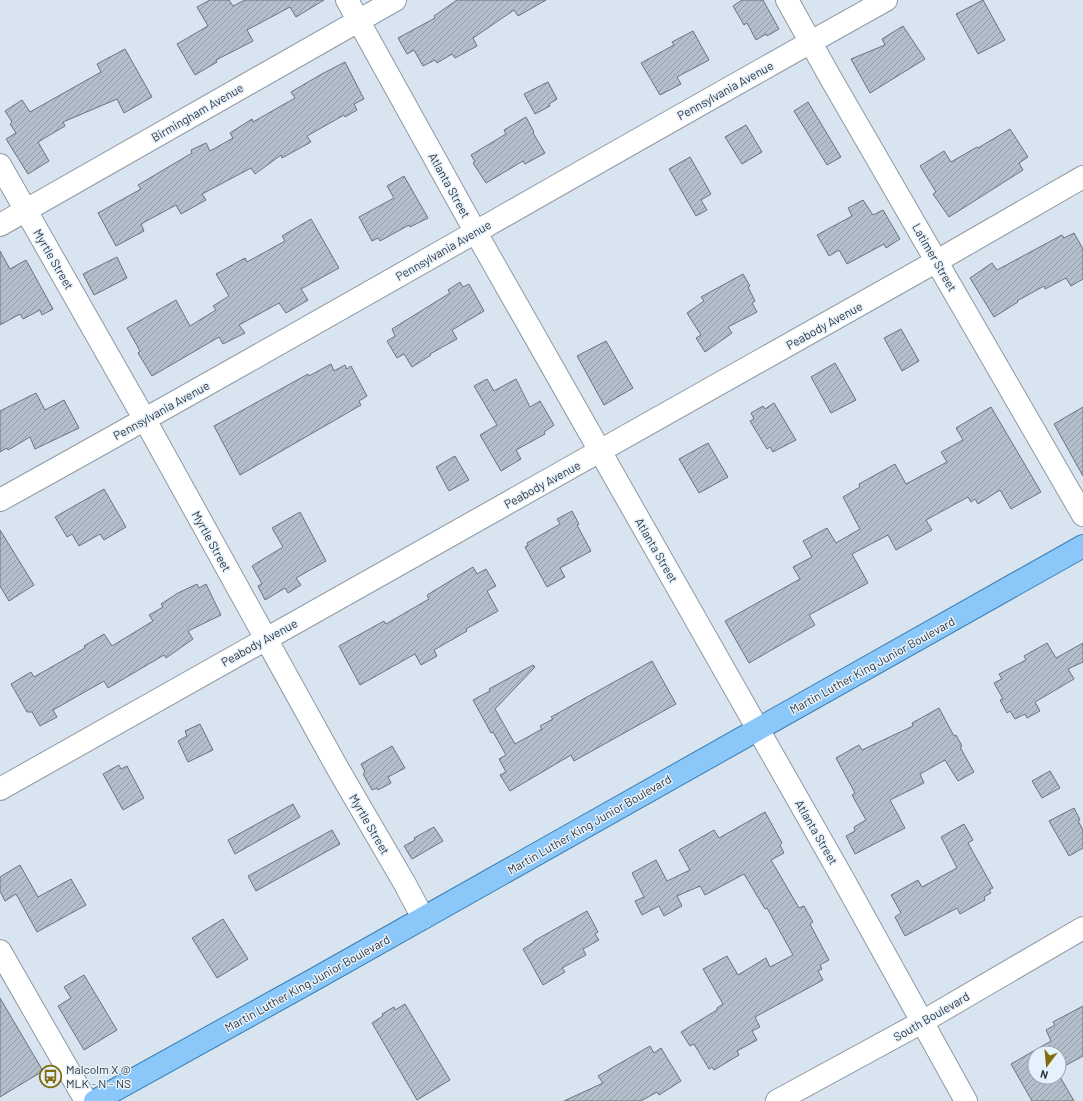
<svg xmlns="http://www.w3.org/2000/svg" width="1083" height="1101" font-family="Barlow,sans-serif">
	<defs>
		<pattern id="building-hatch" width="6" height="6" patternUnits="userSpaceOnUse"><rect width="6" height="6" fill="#b3bfca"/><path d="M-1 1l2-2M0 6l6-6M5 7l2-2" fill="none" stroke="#929ca5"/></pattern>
	</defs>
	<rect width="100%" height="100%" fill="#d8e4ef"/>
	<path fill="url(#building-hatch)" stroke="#69747e" d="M 210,0 L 229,0 L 233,6 L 245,0 L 324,0 L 296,17 L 290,7 L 247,30 L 253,41 L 216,60 L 217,62 L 195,75 L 177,44 L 208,26 L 197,7 Z
		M 457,0 L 546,0 L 518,16 L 514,10 L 473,38 L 477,46 L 455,58 L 452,54 L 437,63 L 435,60 L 423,66 L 414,50 L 407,54 L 398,38 L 435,18 L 434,16 Z
		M 742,0 L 763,0 L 779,29 L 767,36 L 766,34 L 756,40 L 747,23 L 744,25 L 733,6 Z
		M 983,0 L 1005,40 L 978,54 L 956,14 Z
		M 903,26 L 925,59 L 870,93 L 851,59 L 885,45 L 882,39 Z
		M 693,31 L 709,60 L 677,77 L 681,84 L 660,95 L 641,63 L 674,45 L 672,42 Z
		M 125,49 L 152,97 L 124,113 L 117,99 L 63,122 L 65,126 L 38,142 L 49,161 L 28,174 L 6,139 L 16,133 L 10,124 L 12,122 L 5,111 L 22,100 L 30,112 L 101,72 L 97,64 Z
		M 345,62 L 364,99 L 354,104 L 357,110 L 345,117 L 344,115 L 307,136 L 311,142 L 282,158 L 281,155 L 255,174 L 251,168 L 202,194 L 206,200 L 181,214 L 176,205 L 141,224 L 144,231 L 116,246 L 98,213 L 141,189 L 138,185 L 192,153 L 191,150 L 206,143 L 210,151 L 233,138 L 230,133 L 252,119 L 253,122 L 295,98 L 291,92 L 320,75 Z
		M 548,82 L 557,99 L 549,104 L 550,106 L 535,114 L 524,94 Z
		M 808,102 L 841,157 L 827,165 L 794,111 Z
		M 526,117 L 534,132 L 533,133 L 545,153 L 525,164 L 523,161 L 486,183 L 473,163 L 475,162 L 471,155 L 506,134 L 504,130 Z
		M 746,125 L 762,152 L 742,164 L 725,137 Z
		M 1010,129 L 1028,157 L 1019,163 L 1023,170 L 949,217 L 933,194 L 936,192 L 920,166 L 944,151 L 951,162 L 977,147 L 978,148 Z
		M 690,157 L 711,194 L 701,200 L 707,210 L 696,216 L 669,169 Z
		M 404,176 L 428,218 L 410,227 L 409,225 L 380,241 L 378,238 L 372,241 L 359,217 L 394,198 L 387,186 Z
		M 863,200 L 873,215 L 883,210 L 900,239 L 886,248 L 884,244 L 847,264 L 839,250 L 829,256 L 817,235 L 852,216 L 848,208 Z
		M 311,219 L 339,268 L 301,289 L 308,300 L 286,313 L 279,303 L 239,325 L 245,333 L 223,344 L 219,337 L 152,376 L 138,353 L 140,351 L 127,328 L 176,300 L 190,326 L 216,310 L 213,306 L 229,296 L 216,274 L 245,258 L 247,262 L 285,241 L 282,236 Z
		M 1074,233 L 1083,249 L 1083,279 L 1071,286 L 1066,278 L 1045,289 L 1044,286 L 1017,301 L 1018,302 L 994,317 L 970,278 L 992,263 L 997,270 L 1062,235 L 1064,238 Z
		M 0,251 L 10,269 L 26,260 L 53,309 L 42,315 L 40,310 L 23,319 L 20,314 L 0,325 Z
		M 117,257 L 127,278 L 94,295 L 83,274 Z
		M 743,274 L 750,286 L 748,287 L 755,301 L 752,303 L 757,312 L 728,327 L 732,333 L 705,352 L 696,338 L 701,335 L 687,313 L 704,301 L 701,297 Z
		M 460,282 L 463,287 L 469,284 L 484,311 L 452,330 L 457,339 L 430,354 L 431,355 L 412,367 L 404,354 L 397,358 L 387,341 L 395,336 L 392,329 L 450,293 L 448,290 Z
		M 901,329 L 919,361 L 902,371 L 884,338 Z
		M 606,341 L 633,388 L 604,405 L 577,356 Z
		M 835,363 L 856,400 L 831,413 L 811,377 Z
		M 331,364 L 334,371 L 345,365 L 347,369 L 351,366 L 367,396 L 359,401 L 361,405 L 240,475 L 214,426 L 308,374 L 309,376 Z
		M 487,379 L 494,391 L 516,379 L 530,407 L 540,401 L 554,425 L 544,432 L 545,434 L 516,450 L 521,459 L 501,471 L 480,435 L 497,425 L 474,386 Z
		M 36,393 L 45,410 L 64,400 L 79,428 L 35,449 L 30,437 L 8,450 L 7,448 L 0,452 L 0,411 Z
		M 774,403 L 796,440 L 773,452 L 770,447 L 767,449 L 750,421 L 754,419 L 751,413 L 763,406 L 765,409 Z
		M 991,407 L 1041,492 L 1011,509 L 1000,490 L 978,504 L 975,499 L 971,502 L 968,497 L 926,520 L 932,530 L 896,550 L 888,535 L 852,554 L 868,583 L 809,615 L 815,625 L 749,663 L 725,621 L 800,579 L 793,567 L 812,557 L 803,541 L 827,528 L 836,543 L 860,529 L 843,497 L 860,487 L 859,484 L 895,464 L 906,484 L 947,462 L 941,452 L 963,440 L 956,428 Z
		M 1083,407 L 1083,476 L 1054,424 Z
		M 708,443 L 728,477 L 699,493 L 679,459 Z
		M 455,456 L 469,480 L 449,491 L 436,467 Z
		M 104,489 L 126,527 L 104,540 L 100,534 L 79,546 L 72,534 L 67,537 L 55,517 Z
		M 572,511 L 579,524 L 577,525 L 591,551 L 560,568 L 565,577 L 547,587 L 525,547 L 528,545 L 527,543 L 560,524 L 557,519 Z
		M 300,512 L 326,561 L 296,578 L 301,585 L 288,593 L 285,588 L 265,600 L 258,586 L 262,584 L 252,566 L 283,547 L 272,528 Z
		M 0,530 L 34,585 L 9,601 L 0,586 Z
		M 473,567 L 477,574 L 486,569 L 496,586 L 487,591 L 498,611 L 466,629 L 467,631 L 434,650 L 437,656 L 421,665 L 415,654 L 360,685 L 339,646 L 384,621 L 386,624 L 429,599 L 427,595 Z
		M 197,584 L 199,588 L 206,584 L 221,615 L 188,631 L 193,639 L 166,658 L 164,655 L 108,688 L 104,681 L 53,710 L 57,717 L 40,726 L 32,712 L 27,712 L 11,684 L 31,672 L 34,677 L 85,648 L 84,646 L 104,634 L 112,646 L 153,621 L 149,615 L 163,607 L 161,604 L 178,593 Z
		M 1047,643 L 1056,658 L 1083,643 L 1083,662 L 1068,669 L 1074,679 L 1035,702 L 1040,711 L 1027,718 L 1025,714 L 1015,719 L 1010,711 L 1007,713 L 1000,700 L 1003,699 L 994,683 L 1002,679 L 999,674 L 1026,660 L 1024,656 Z
		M 652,661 L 676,704 L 574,761 L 571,755 L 510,791 L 500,775 L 506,772 L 499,759 L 506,755 L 493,732 L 491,733 L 473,700 L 490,691 L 489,689 L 533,665 L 535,667 L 495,709 L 515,744 L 542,729 L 540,726 L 553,719 L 551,717 Z
		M 939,708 L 954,736 L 956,735 L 962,746 L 960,747 L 974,772 L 958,781 L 945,760 L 920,774 L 924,783 L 890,800 L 905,828 L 855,854 L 846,836 L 855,831 L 854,827 L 866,820 L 852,795 L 855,793 L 836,758 L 859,745 L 862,750 L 913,726 L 912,723 Z
		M 200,724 L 213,750 L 188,762 L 178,741 L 187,736 L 185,731 Z
		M 392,746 L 405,768 L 388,777 L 391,783 L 378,790 L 377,788 L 372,790 L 363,774 L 365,772 L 361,764 Z
		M 119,765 L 121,769 L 127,766 L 144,798 L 123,810 L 103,774 Z
		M 1050,771 L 1060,788 L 1042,798 L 1032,781 Z
		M 293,804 L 300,817 L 235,854 L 228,840 Z
		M 1074,808 L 1080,820 L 1078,821 L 1083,830 L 1083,848 L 1069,856 L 1049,821 Z
		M 765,812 L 782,843 L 780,845 L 784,853 L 771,860 L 799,908 L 804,906 L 813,922 L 810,924 L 829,960 L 820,965 L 822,969 L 818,971 L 823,980 L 755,1017 L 760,1027 L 752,1031 L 757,1040 L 737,1051 L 739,1055 L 714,1070 L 712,1067 L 709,1069 L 694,1044 L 690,1046 L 681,1032 L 717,1010 L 717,1008 L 723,1004 L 703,969 L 727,956 L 738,975 L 766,958 L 770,967 L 793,955 L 767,908 L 765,909 L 744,874 L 705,895 L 700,886 L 677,896 L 682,906 L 664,916 L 659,906 L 642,915 L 635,901 L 644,897 L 632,873 L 656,860 L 667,881 L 690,870 L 679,850 L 714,830 L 719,838 Z
		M 964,824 L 973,840 L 968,843 L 993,888 L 989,890 L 991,893 L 984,897 L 985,900 L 960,914 L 957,908 L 905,936 L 895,917 L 901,913 L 891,895 L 918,880 L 922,887 L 957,868 L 941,837 Z
		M 434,827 L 443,841 L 412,859 L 404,846 L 415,840 L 414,838 Z
		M 332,830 L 340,844 L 256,891 L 248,876 Z
		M 20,865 L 38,897 L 71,879 L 86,905 L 37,932 L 16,894 L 5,901 L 0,891 L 0,877 Z
		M 587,911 L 598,932 L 595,934 L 599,940 L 583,949 L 586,955 L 562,968 L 565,972 L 543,985 L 523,949 L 534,942 L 534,941 Z
		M 223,919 L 248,959 L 217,978 L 192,938 Z
		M 84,975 L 117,1030 L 84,1050 L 58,1006 L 71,998 L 64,987 Z
		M 0,998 L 43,1071 L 0,1097 Z
		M 405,1004 L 450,1080 L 417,1100 L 372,1023 L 383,1016 L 382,1014 L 394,1007 L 395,1010 Z
		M 1083,1006 L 1083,1056 L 1059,1069 L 1059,1053 L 1035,1053 L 1035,1077 L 1059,1077 L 1059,1075 L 1074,1101 L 1032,1101 L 1011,1064 L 1051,1041 L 1046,1030 L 1055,1025 L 1053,1022 Z
		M 650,1046 L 654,1053 L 661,1048 L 681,1081 L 659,1095 L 657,1092 L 641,1101 L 564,1101 L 603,1083 L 598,1076 Z"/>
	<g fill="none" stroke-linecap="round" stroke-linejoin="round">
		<defs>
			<path id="minor" d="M 347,0 L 475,231 L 842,877 L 966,1101
				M 787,0 L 830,77 L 1083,515
				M 0,165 L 145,420 L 338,769 L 405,884 L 423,918
				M 0,225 L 395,0
				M 0,500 C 297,336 590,165 886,0
				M 0,789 L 937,261 L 1083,177
				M 0,951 L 86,1101
				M 777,1101 L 922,1022 L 1083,928"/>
			<path id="major" d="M 95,1101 L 315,979 L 1083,546"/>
		</defs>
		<use href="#minor" stroke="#8e99a4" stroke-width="24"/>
		<use href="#major" stroke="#397eb4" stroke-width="24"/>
		<use href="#minor" stroke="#fff" stroke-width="22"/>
		<use href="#major" stroke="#8bc8f9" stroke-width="22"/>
	</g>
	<defs>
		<symbol id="bus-ring" viewBox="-11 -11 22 22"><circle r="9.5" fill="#e5f1fc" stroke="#816d0a" stroke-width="1.5"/><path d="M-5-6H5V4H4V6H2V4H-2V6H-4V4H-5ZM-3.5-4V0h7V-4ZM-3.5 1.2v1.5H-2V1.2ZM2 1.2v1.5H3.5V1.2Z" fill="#816d0a"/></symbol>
	</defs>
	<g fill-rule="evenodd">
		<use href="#bus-ring" x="38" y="1064" width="25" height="25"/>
	</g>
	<g text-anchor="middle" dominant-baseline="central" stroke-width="3" stroke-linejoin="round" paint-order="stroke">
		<g font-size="12" fill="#32373b" stroke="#e5f1fc">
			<text transform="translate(725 90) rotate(-29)">Pennsylvania Avenue</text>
			<text transform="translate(197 112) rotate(-30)">Birmingham Avenue</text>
			<text transform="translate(450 185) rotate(61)">Atlanta Street</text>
			<text transform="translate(443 250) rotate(-30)">Pennsylvania Avenue</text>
			<text transform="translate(935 257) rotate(60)">Latimer Street</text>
			<text transform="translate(54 259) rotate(60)">Myrtle Street</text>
			<text transform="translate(824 325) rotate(-29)">Peabody Avenue</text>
			<text transform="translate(161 410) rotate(-29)">Pennsylvania Avenue</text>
			<text transform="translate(542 484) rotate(-29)">Peabody Avenue</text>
			<text transform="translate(212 541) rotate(61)">Myrtle Street</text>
			<text transform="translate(657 550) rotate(60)">Atlanta Street</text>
			<text transform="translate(259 642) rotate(-29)">Peabody Avenue</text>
			<text transform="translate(872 665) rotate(-29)">Martin Luther King Junior Boulevard</text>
			<text transform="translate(370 824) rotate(60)">Myrtle Street</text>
			<text transform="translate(589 824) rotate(-30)">Martin Luther King Junior Boulevard</text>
			<text transform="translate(817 832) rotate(60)">Atlanta Street</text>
			<text transform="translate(307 983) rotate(-29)">Martin Luther King Junior Boulevard</text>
			<text transform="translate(931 1016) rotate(-30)">South Boulevard</text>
		</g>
		<g font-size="12" fill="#32373b" stroke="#e5f1fc" text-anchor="start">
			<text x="66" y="1069">Malcolm X @<tspan x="66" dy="14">MLK - N - NS</tspan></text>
		</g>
	</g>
	<g transform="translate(1047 1065) rotate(196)"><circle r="19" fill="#e5f1fc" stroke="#9da7af"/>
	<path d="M0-3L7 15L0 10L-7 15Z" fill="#816d0a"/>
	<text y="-6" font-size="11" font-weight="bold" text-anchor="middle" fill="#32373b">N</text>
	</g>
</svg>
